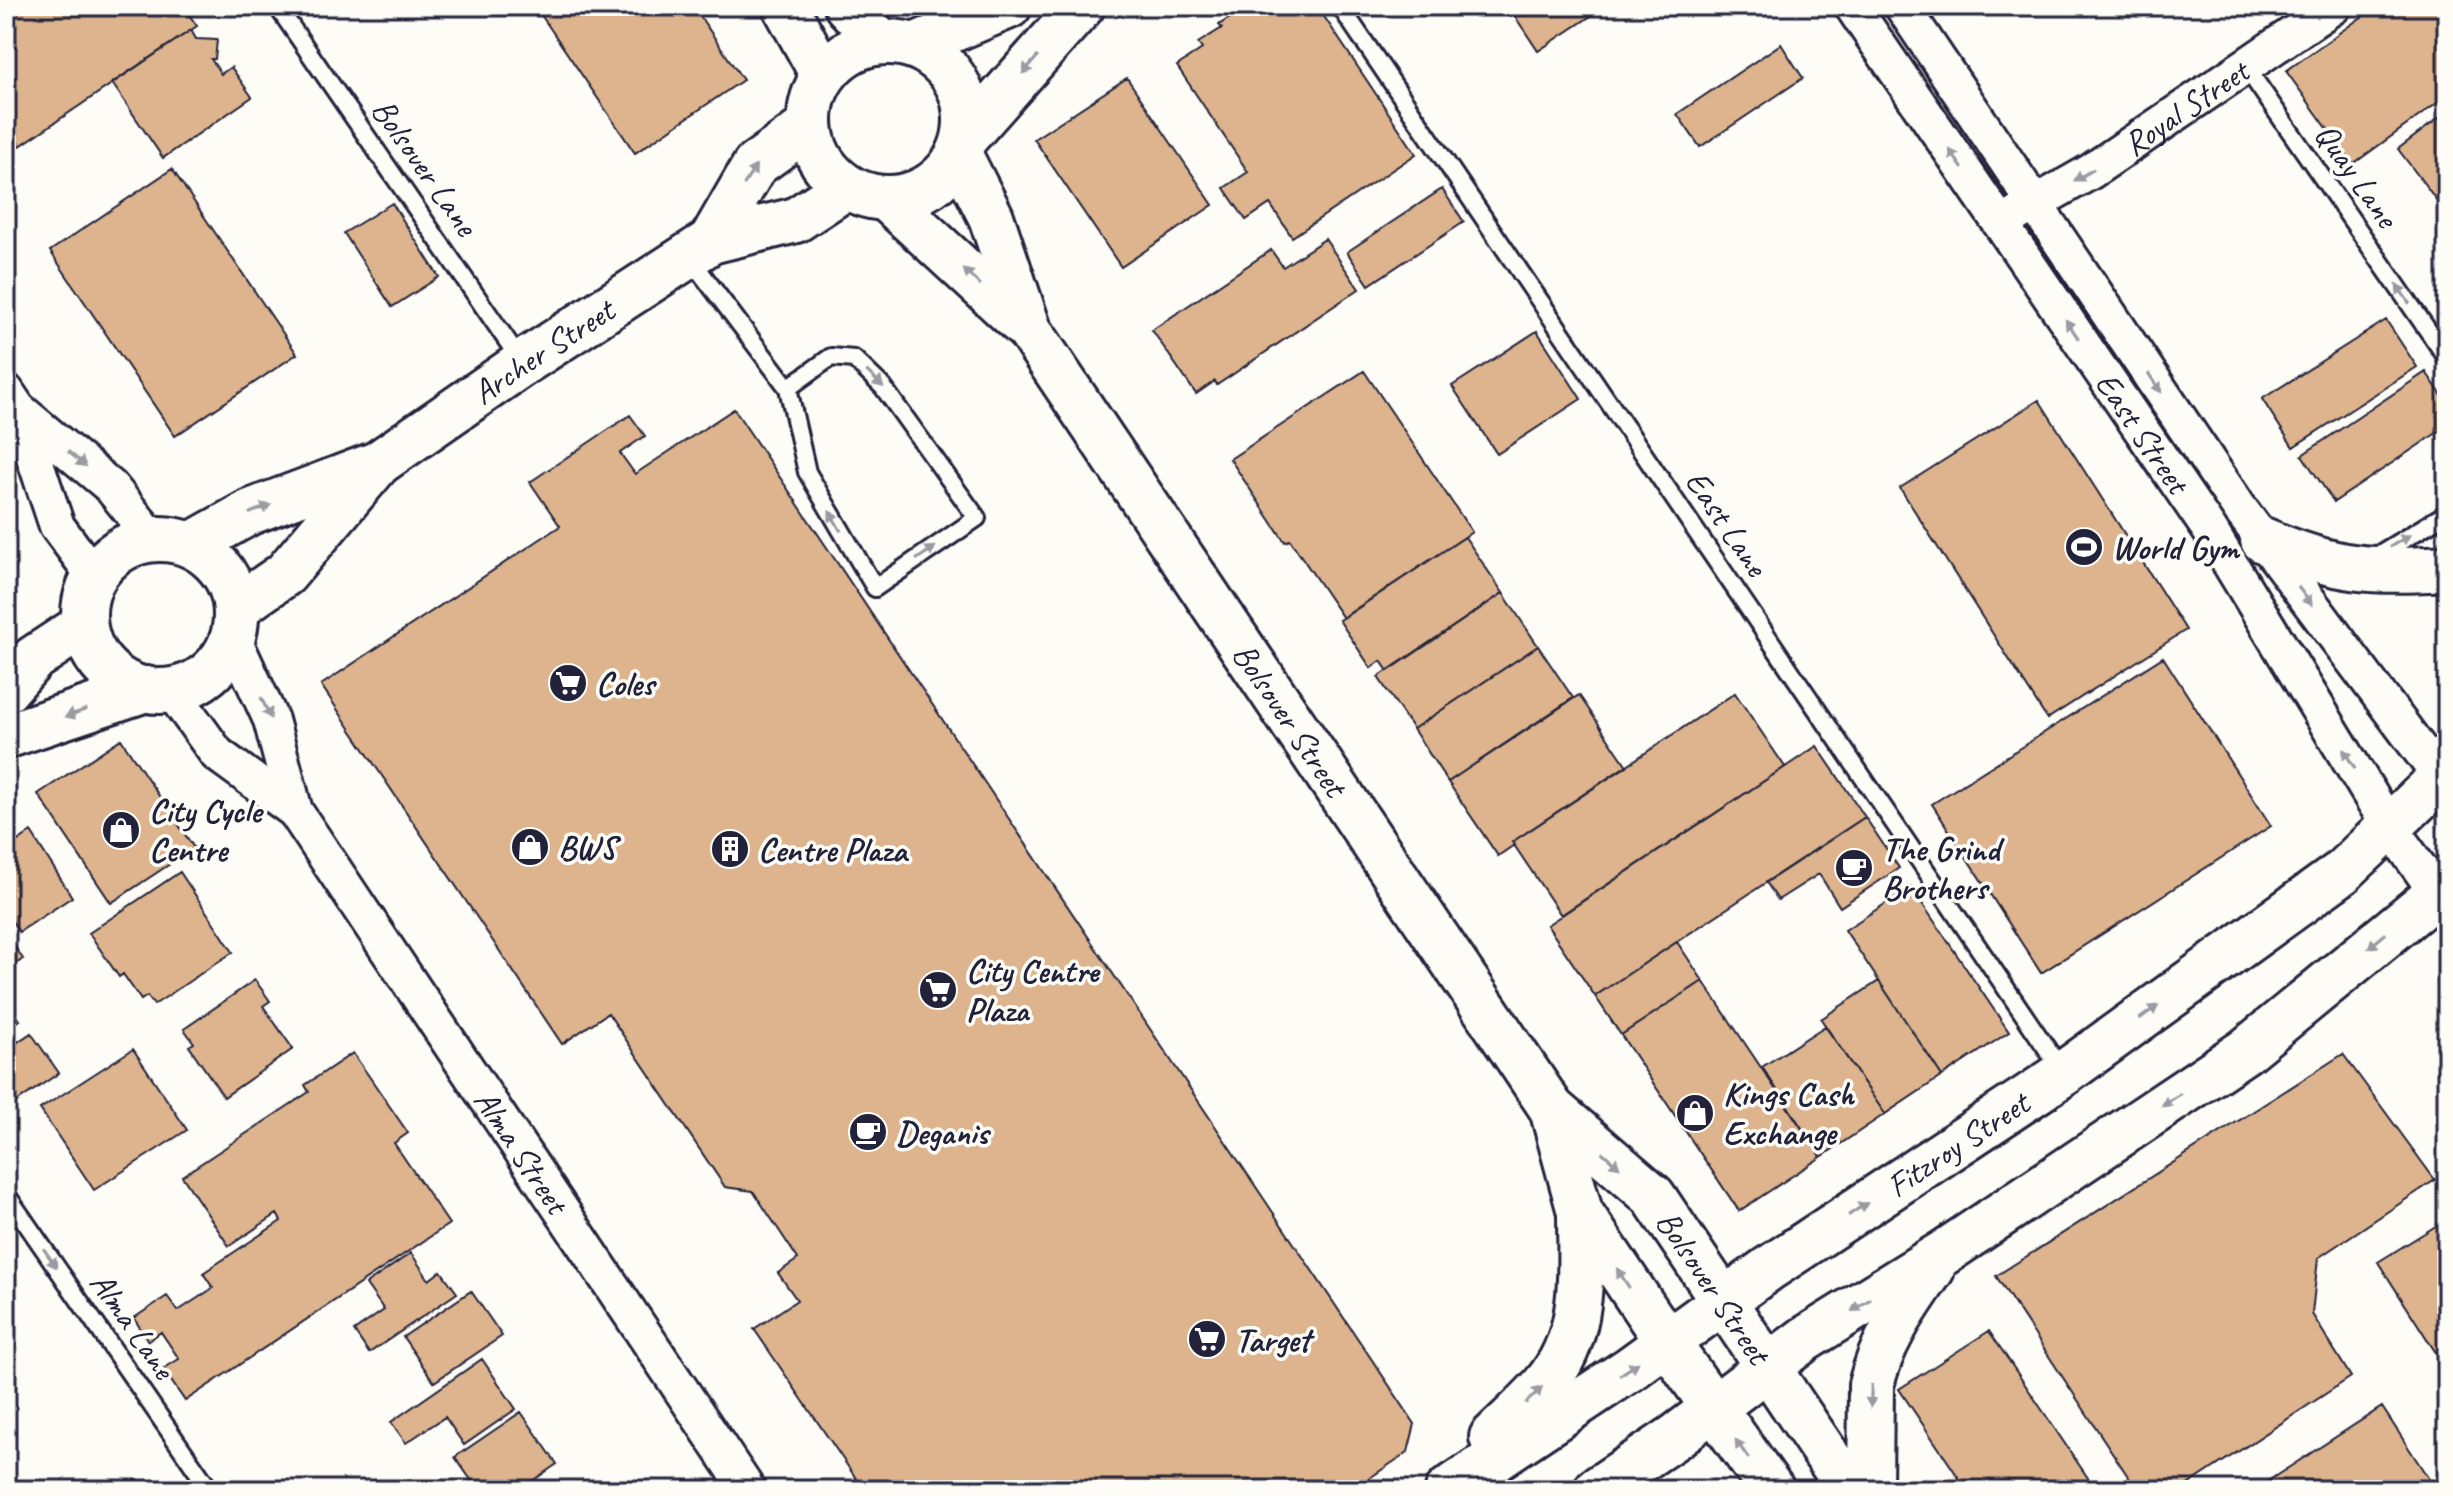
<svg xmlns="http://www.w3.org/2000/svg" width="2453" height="1496" font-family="Caveat,sans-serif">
	<rect width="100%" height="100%" fill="#fdfcf7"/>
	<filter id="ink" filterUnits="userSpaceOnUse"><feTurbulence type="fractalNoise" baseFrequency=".0125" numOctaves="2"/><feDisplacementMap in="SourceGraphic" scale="16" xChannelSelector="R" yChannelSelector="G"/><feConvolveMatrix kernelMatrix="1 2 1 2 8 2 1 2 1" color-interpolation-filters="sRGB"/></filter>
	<g filter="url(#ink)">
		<path fill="#ddb48e" stroke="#22223b" stroke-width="2" d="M 6,6 L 183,6 L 197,26 L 20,146 L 6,125 Z
			M 535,6 L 693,6 L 743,80 L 635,153 Z
			M 1248,6 L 1250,9 L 1317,6 L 1416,154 L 1292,237 L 1270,204 L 1246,220 L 1224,188 L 1248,172 L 1177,66 L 1202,49 L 1198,43 L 1222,28 L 1219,25 Z
			M 1508,6 L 1606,6 L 1538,51 Z
			M 2377,6 L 2447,6 L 2447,96 L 2353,164 L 2286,71 Z
			M 191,30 L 196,39 L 217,40 L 215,59 L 211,59 L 221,74 L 231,67 L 252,97 L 163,158 L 112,83 Z
			M 1781,44 L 1803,78 L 1700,147 L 1677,114 Z
			M 1127,78 L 1213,205 L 1121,267 L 1034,139 Z
			M 2447,112 L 2447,214 L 2398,149 Z
			M 172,169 L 297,354 L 175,436 L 50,251 Z
			M 1442,189 L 1464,222 L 1369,285 L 1347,252 Z
			M 392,203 L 439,277 L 392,307 L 344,233 Z
			M 1325,239 L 1359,289 L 1217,385 L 1215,381 L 1196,394 L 1152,330 L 1271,250 L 1283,267 Z
			M 2386,320 L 2417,367 L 2293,447 L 2262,399 Z
			M 1537,331 L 1581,399 L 1497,454 L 1452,386 Z
			M 1364,371 L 1472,532 L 1343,618 L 1290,540 L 1285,542 L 1230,459 Z
			M 2426,372 L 2447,403 L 2447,426 L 2334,502 L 2302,455 Z
			M 2039,400 L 2186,630 L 2047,719 L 1900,488 Z
			M 734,409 L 1415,1424 L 1408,1452 L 1352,1490 L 864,1490 L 754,1329 L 797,1300 L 778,1273 L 798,1259 L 753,1191 L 725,1187 L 608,1013 L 562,1044 L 321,685 L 560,526 L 530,482 L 630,415 L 645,436 L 620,453 L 635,474 Z
			M 1465,537 L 1503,593 L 1388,671 L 1381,661 L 1371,668 L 1339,620 Z
			M 1503,593 L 1538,646 L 1413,729 L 1378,677 Z
			M 1538,646 L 1573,698 L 1448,782 L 1413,729 Z
			M 2163,657 L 2271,826 L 2041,973 L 1932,804 Z
			M 1735,693 L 1785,767 L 1561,915 L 1512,842 Z
			M 1579,695 L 1627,766 L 1512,842 L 1514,845 L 1498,856 L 1448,782 Z
			M 121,739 L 194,848 L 111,903 L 38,794 Z
			M 1817,746 L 1865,817 L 1595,996 L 1547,925 Z
			M 1865,817 L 1899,868 L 1840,907 L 1819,874 L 1778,900 L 1766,882 Z
			M 31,832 L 72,897 L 19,932 L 6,912 L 6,849 Z
			M 180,872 L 233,952 L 154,1005 L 147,996 L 141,1000 L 123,974 L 119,977 L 89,933 Z
			M 1911,887 L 2009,1032 L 1942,1076 L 1845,930 Z
			M 1677,942 L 1703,981 L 1621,1035 L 1595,996 Z
			M 15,947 L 23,959 L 6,971 L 6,950 Z
			M 255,980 L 270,1001 L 263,1006 L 293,1049 L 224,1097 L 189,1046 L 194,1043 L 184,1029 Z
			M 1703,981 L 1821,1157 L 1739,1211 L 1621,1035 Z
			M 1879,981 L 1942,1076 L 1885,1114 L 1821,1019 Z
			M 6,999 L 20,1020 L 6,1030 Z
			M 1825,1026 L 1885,1114 L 1821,1157 L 1762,1067 Z
			M 31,1033 L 59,1073 L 6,1109 L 6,1050 Z
			M 133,1049 L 187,1130 L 94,1190 L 40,1109 Z
			M 353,1053 L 408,1133 L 394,1143 L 449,1224 L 185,1401 L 163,1369 L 179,1359 L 161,1332 L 148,1341 L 134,1318 L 167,1296 L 178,1311 L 213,1288 L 203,1273 L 281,1221 L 277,1214 L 229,1246 L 182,1176 L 309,1092 L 305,1085 Z
			M 2343,1054 L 2435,1180 L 2318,1258 L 2312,1314 L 2351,1377 L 2180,1490 L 2137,1490 L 1996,1276 Z
			M 2447,1219 L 2447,1370 L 2378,1262 Z
			M 411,1253 L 429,1280 L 441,1271 L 457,1293 L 369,1353 L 354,1331 L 384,1310 L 366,1284 Z
			M 471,1291 L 502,1336 L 434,1382 L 403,1337 Z
			M 1989,1331 L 2096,1490 L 1967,1490 L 1899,1389 Z
			M 482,1359 L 516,1409 L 464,1445 L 445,1417 L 406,1443 L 391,1422 Z
			M 2382,1407 L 2436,1490 L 2254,1490 Z
			M 521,1412 L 557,1464 L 519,1490 L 478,1490 L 455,1457 Z"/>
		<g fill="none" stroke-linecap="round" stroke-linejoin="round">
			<defs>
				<path id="lane" d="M 277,6 L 521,361
					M 1340,6 L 2062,1071
					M 2245,66 L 2447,358
					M 689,257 L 788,388 L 807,472 L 875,588 L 977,518 L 883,387 L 854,359 L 831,357 L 788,388
					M 2371,559 L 2447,513
					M 6,1194 L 210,1490"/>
				<g id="street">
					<path id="s1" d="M 1852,6 L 2209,529 L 2389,826 L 2447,906"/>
					<path d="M 1902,6 L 2240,509 L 2447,786"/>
					<path id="s2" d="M 2013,216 L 2090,172 L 2334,6"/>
					<path d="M 6,391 L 18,409 L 57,526 L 94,576"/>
					<path d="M 18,409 L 111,487 L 153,539"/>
					<path id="s3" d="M 233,637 L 271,720 L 295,811 L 748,1490"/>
					<path d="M 171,690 L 217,754 L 295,811"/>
				</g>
				<g id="secondary">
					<path d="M 785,6 L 823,75"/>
					<path d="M 847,6 L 881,42"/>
					<circle cx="888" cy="120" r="78"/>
					<path d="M 914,46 L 1009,6"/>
					<path d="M 965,138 L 1082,6"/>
					<path d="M 959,154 L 991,217 L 1027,324"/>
					<path id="s4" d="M 887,199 L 1029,330 L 1552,1109 L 1653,1196 L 1850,1490"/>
					<path d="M 711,241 L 755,165 L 809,126"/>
					<circle cx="160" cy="615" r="76"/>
					<path id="s5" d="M 191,545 L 250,512 L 377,464 L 523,363 L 711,241 L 796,220 L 846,187"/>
					<path d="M 236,608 L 285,574 L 376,466"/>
					<path d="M 6,690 L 34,658 L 84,625"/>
					<path d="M 6,736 L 146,689"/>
					<path d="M 1552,1109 L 1580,1212 L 1667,1342"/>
					<path d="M 1714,1408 L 1772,1490"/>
				</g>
				<g id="primary">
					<path d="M 2263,540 C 2333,570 2372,573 2447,568"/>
					<path d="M 1667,1342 L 1714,1408"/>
					<path d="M 1492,1437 C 1509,1420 1529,1403 1545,1384 C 1587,1335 1580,1273 1580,1212"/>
					<path id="s6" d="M 1448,1490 L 1630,1369 L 1768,1269 L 2063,1074 L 2341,873 L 2447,772"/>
					<path d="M 1596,1490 L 1675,1437 L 1805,1339 L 1942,1254 L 2245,1051 L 2447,885"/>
					<path d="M 1870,1490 L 1871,1385 C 1883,1338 1905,1309 1932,1269"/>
				</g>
			</defs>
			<use href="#lane" stroke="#22223b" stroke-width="22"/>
			<use href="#street" stroke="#22223b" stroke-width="40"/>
			<use href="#secondary" stroke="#22223b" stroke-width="50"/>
			<use href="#primary" stroke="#22223b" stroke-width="50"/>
			<use href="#lane" stroke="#fdfcf7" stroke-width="16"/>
			<use href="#street" stroke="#fdfcf7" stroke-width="34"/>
			<use href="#secondary" stroke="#fdfcf7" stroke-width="44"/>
			<use href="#primary" stroke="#fdfcf7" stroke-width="44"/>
		</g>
		<defs><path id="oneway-solid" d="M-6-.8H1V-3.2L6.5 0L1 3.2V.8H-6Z" transform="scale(2)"/></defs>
		<g fill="#9a9aa2">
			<use href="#oneway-solid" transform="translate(1030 65) rotate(131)"/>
			<use href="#oneway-solid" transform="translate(1956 159) rotate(-124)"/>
			<use href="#oneway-solid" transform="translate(750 175) rotate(-57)"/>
			<use href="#oneway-solid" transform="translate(2084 175) rotate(150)"/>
			<use href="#oneway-solid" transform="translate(972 277) rotate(-137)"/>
			<use href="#oneway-solid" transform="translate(2403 294) rotate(-125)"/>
			<use href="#oneway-solid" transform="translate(2072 329) rotate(-124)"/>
			<use href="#oneway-solid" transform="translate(875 379) rotate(44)"/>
			<use href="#oneway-solid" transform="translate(2155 383) rotate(56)"/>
			<use href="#oneway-solid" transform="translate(77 459) rotate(40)"/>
			<use href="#oneway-solid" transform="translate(260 509) rotate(-22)"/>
			<use href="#oneway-solid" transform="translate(835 521) rotate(-120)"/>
			<use href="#oneway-solid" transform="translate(2400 541) rotate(-31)"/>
			<use href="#oneway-solid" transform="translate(926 553) rotate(-34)"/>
			<use href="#oneway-solid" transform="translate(2305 596) rotate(53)"/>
			<use href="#oneway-solid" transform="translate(266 708) rotate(65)"/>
			<use href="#oneway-solid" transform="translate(76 713) rotate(161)"/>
			<use href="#oneway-solid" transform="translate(2349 759) rotate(-121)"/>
			<use href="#oneway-solid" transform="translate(2377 941) rotate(140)"/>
			<use href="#oneway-solid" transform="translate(2149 1012) rotate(-36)"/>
			<use href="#oneway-solid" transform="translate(2171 1100) rotate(146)"/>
			<use href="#oneway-solid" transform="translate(1611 1160) rotate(41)"/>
			<use href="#oneway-solid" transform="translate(1858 1209) rotate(-33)"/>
			<use href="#oneway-solid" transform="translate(50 1258) rotate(55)"/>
			<use href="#oneway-solid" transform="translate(1623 1278) rotate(-123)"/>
			<use href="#oneway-solid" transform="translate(1861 1305) rotate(148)"/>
			<use href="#oneway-solid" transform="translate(1629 1369) rotate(-34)"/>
			<use href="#oneway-solid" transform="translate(1534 1395) rotate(-45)"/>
			<use href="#oneway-solid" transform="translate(1871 1396) rotate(92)"/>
			<use href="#oneway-solid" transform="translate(1742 1449) rotate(-125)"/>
		</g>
	</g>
	<defs>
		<symbol id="stadium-disc" viewBox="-11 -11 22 22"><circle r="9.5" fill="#22223b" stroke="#fdfcf7"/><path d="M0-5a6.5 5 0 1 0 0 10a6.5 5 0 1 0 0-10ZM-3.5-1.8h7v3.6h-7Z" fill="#fff"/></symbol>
		<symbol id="supermarket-disc" viewBox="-11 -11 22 22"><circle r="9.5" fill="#22223b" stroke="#fdfcf7"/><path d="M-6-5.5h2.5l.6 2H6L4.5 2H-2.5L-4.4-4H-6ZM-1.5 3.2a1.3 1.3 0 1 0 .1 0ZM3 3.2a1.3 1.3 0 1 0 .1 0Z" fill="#fff"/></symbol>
		<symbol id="shop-disc" viewBox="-11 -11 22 22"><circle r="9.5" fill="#22223b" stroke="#fdfcf7"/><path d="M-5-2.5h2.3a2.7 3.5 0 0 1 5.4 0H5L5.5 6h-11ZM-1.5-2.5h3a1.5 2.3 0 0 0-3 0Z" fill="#fff"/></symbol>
		<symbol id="building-disc" viewBox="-11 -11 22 22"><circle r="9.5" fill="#22223b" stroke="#fdfcf7"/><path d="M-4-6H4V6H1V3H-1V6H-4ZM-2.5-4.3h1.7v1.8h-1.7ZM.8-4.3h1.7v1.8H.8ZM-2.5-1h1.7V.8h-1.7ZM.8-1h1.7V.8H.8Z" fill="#fff"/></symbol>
		<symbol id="cafe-disc" viewBox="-11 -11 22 22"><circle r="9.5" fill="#22223b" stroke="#fdfcf7"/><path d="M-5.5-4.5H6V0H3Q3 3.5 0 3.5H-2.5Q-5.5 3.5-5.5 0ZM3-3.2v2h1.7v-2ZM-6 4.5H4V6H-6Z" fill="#fff"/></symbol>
	</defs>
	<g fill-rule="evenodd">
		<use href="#stadium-disc" x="2062" y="525" width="44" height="44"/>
		<use href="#supermarket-disc" x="546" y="661" width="44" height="44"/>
		<use href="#shop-disc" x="99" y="808" width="44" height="44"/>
		<use href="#shop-disc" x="508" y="825" width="44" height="44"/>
		<use href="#building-disc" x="708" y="827" width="44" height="44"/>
		<use href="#cafe-disc" x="1832" y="846" width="44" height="44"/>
		<use href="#supermarket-disc" x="916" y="968" width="44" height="44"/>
		<use href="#shop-disc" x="1673" y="1091" width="44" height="44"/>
		<use href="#cafe-disc" x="846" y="1110" width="44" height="44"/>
		<use href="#supermarket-disc" x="1185" y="1317" width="44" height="44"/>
	</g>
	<g text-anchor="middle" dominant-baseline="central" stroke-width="7" stroke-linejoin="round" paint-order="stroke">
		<g font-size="34" fill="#22223b" stroke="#fdfcf7">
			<text stroke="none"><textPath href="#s2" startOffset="204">Royal Street</textPath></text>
			<text transform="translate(425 167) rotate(55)">Bolsover Lane</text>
			<text transform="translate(2357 175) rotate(55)">Quay Lane</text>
			<text stroke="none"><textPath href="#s5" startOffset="404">Archer Street</textPath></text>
			<text stroke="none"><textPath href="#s1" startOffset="516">East Street</textPath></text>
			<text transform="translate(1727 523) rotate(56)">East Lane</text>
			<text stroke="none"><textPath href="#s4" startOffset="662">Bolsover Street</textPath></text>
			<text stroke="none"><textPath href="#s6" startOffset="616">Fitzroy Street</textPath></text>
			<text stroke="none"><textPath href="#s3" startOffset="594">Alma Street</textPath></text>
			<text stroke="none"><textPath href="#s4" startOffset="1374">Bolsover Street</textPath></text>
			<text transform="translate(133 1325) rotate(55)">Alma Lane</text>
		</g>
		<g font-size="34" font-weight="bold" fill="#22223b" stroke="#fdfcf7" text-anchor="start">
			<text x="2112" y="547">World Gym</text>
			<text x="596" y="683">Coles</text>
			<text x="149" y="810">City Cycle<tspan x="149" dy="39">Centre</tspan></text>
			<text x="558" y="847">BWS</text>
			<text x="1882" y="848">The Grind<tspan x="1882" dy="39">Brothers</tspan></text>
			<text x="758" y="849">Centre Plaza</text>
			<text x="966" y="970">City Centre<tspan x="966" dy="39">Plaza</tspan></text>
			<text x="1723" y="1093">Kings Cash<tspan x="1723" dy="39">Exchange</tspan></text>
			<text x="896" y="1132">Deganis</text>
			<text x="1235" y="1339">Target</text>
		</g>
	</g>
	<rect width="2453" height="1496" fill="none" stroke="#fdfcf7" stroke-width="32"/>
	<rect x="16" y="16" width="2421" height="1464" fill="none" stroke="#22223b" stroke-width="3" filter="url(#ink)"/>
</svg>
